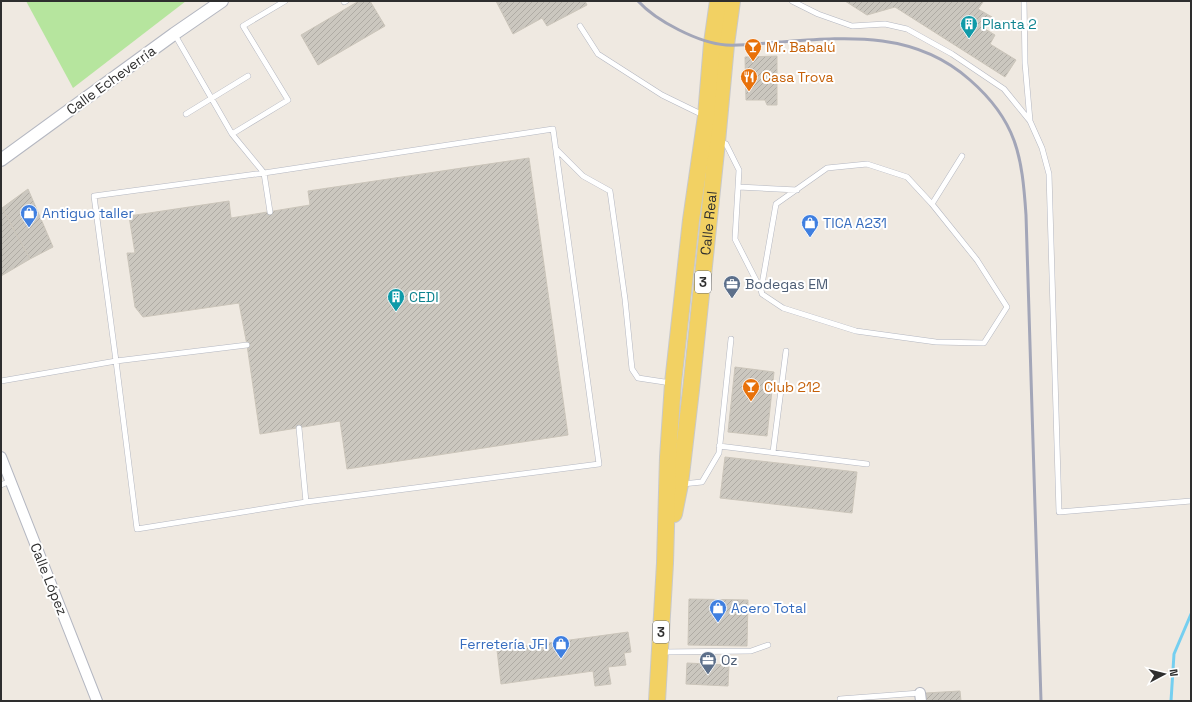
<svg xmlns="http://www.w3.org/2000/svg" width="1192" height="702" font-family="'Space Grotesk',sans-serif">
	<defs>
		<pattern id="building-hatch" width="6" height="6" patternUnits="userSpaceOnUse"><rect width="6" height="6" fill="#cbc7bf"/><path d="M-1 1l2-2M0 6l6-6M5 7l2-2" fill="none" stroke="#afaba4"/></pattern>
	</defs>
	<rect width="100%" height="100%" fill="#efe9e1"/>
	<path fill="#b6e59e" d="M 26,1 L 186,1 L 73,88 Z"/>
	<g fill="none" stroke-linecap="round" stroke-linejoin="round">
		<path stroke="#75cff0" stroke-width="3" d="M 1171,701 L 1174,654 L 1191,614"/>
	</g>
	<path fill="url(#building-hatch)" stroke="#cbc5ba" d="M 359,1 L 370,1 L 385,26 L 318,65 L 301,35 Z
		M 496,1 L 585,1 L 587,5 L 547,26 L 542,18 L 513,34 Z
		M 845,1 L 981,1 L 983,2 L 978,9 L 992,17 L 985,29 L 995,35 L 990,44 L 1016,60 L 1005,77 L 895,7 L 867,15 Z
		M 777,56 L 777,105 L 767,105 L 765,100 L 746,100 L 745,57 Z
		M 529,158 L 568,435 L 347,469 L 340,421 L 260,434 L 247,345 L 239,303 L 143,317 L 135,307 L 127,253 L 135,253 L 129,216 L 229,201 L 231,218 L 310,205 L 308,191 Z
		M 28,189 L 53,247 L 30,259 L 2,208 Z
		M 2,208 L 30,259 L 1,276 L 1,209 Z
		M 735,367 L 774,372 L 767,436 L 728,432 Z
		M 725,457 L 857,472 L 852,513 L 720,498 Z
		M 689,599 L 748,600 L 747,646 L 688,645 Z
		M 628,632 L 631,652 L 624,653 L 626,665 L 608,667 L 611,684 L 595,686 L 593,671 L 501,684 L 497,650 Z
		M 687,663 L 729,665 L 728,686 L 686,684 Z
		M 960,691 L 961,701 L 927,701 L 926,693 Z"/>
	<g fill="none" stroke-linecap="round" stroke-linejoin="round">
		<defs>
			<path id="service" d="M 792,1 L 818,14 L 852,26 L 885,24 L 907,29 L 952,54 L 1004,89 L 1030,121 L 1025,63 L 1024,1
				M 344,2 L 346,1
				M 580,26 L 598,54 L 662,95 L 703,115
				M 175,35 L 232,134 L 264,173 L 270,212
				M 186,114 L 248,76
				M 1030,121 L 1042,148 L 1049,174 L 1059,512 L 1191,501
				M 553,129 L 599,464 L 306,502 L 137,529 L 116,361 L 94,196 L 264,173 Z
				M 232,134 L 288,100 L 243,26 L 285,1
				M 719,142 L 726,144 L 739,170 L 735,239 L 761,290
				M 556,149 L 583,176 L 610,191 L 625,299 L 632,369 L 638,378 L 671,383
				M 867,164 L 907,177 L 932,204 L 977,260 L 1007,307 L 984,343 L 936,342 L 856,331 L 783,308 L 762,294 L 761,290 L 776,204 L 827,168 Z
				M 738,187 L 797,190
				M 932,204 L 962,156
				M 1,381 L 116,361 L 247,345
				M 299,428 L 306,502
				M 719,446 L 867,464
				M 773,452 L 786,351
				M 682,484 L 702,482 L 719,453 L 731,339
				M 1,485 L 10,481
				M 663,652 L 751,651 L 768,645
				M 840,699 L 920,693"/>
			<path id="minor" d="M 1,457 L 97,701
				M 920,693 L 921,701"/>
			<path id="tertiary" d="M 1,160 L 174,34 L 222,1"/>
			<g id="primary">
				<path id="s1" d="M 674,514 L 680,484 L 691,390 L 717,142 L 726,45 L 732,1"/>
				<path d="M 657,701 L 665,563 L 668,457 L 673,383 L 691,220 L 706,116 L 712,43 L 718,1"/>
			</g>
		</defs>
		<use href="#service" stroke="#b4b7c1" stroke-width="6"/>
		<use href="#minor" stroke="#b4b7c1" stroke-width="12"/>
		<use href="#tertiary" stroke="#b4b7c1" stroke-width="14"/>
		<use href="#primary" stroke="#c9c9c9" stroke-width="18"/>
		<use href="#service" stroke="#fff" stroke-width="5"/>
		<use href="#minor" stroke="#fff" stroke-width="10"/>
		<use href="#tertiary" stroke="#fff" stroke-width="12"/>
		<use href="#primary" stroke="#f2d163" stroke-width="16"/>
		<path stroke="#a3a6b8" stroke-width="3" d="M 638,1 C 656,21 699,43 726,45 C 744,46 762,43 780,42 C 849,37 915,31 970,80 C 1017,121 1022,156 1026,215 L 1041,701"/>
	</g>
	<defs>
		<symbol id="building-pin" viewBox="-11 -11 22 30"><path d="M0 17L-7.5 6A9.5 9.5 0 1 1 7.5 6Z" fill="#0f9aa8" stroke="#fff"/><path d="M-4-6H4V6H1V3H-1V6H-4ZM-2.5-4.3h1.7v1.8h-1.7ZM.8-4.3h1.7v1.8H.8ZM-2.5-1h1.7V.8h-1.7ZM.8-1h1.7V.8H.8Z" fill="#fff"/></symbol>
		<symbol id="bar-pin" viewBox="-11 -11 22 30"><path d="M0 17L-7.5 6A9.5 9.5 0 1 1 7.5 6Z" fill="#e8710a" stroke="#fff"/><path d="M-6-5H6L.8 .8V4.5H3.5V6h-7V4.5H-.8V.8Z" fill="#fff"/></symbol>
		<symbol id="restaurant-pin" viewBox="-11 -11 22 30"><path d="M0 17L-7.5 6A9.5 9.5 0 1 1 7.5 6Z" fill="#e8710a" stroke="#fff"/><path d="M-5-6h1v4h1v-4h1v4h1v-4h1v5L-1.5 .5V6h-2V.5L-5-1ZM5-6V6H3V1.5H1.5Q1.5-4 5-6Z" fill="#fff"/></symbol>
		<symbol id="shop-pin" viewBox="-11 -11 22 30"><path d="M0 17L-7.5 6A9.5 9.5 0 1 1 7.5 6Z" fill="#3f7fe0" stroke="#fff"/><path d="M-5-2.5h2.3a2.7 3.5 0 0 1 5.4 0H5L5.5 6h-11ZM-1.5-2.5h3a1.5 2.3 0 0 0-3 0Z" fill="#fff"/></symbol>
		<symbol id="office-pin" viewBox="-11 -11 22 30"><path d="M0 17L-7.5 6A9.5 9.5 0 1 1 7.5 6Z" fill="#5c6f8a" stroke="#fff"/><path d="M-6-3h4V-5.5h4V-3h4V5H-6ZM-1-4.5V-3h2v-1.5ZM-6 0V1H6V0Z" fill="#fff"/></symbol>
	</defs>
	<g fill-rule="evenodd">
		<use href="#building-pin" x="959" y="14" width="20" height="27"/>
		<use href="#bar-pin" x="743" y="37" width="20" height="27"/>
		<use href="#restaurant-pin" x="739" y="67" width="20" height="27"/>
		<use href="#shop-pin" x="19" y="203" width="20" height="27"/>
		<use href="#shop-pin" x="800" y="213" width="20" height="27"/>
		<use href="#office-pin" x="722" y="274" width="20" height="27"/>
		<use href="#building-pin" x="386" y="287" width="20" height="27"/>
		<use href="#bar-pin" x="741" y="377" width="20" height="27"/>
		<use href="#shop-pin" x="708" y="598" width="20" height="27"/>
		<use href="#shop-pin" x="551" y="634" width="20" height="27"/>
		<use href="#office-pin" x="698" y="650" width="20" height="27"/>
	</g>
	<g text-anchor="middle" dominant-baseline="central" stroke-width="4" stroke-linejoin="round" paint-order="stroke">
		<g fill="#fff" stroke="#6d6d6d" stroke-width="1">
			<rect x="695" y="271" width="16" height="22" rx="3"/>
			<rect x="653" y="621" width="16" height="22" rx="3"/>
		</g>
		<g font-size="13" font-weight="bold" fill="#2e2e2e">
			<text x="703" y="282">3</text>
			<text x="661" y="632">3</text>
		</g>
		<g font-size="14" fill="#0d838f" stroke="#fff" text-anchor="start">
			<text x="982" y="24">Planta 2</text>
			<text x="409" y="297">CEDI</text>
		</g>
		<g font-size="14" fill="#c56008" stroke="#fff" text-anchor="start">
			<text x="766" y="47">Mr. Babalú</text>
			<text x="762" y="77">Casa Trova</text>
			<text x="764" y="387">Club 212</text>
		</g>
		<g font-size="14" fill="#2e2e2e" stroke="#fff">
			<text transform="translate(111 80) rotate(-36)">Calle Echeverría</text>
			<text stroke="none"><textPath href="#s1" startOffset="293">Calle Real</textPath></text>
			<text transform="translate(49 579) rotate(68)">Calle López</text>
		</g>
		<g font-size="14" fill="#366cbe" stroke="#fff" text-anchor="start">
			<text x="42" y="213">Antiguo taller</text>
			<text x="823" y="223">TICA A231</text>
			<text x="731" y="608">Acero Total</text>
			<text x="548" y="644" text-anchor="end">Ferretería JFI</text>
		</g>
		<g font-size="14" fill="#4e5e75" stroke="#fff" text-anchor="start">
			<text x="745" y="284">Bodegas EM</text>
			<text x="721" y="660">Oz</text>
		</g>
	</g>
	<rect width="1192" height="702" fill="none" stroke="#2e2e2e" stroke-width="4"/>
	<g transform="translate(1164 674) rotate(83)" stroke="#ffffff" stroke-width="3" paint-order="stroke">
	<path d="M0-3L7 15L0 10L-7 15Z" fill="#2e2e2e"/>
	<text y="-6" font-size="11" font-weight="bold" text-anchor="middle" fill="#2e2e2e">N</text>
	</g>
</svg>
